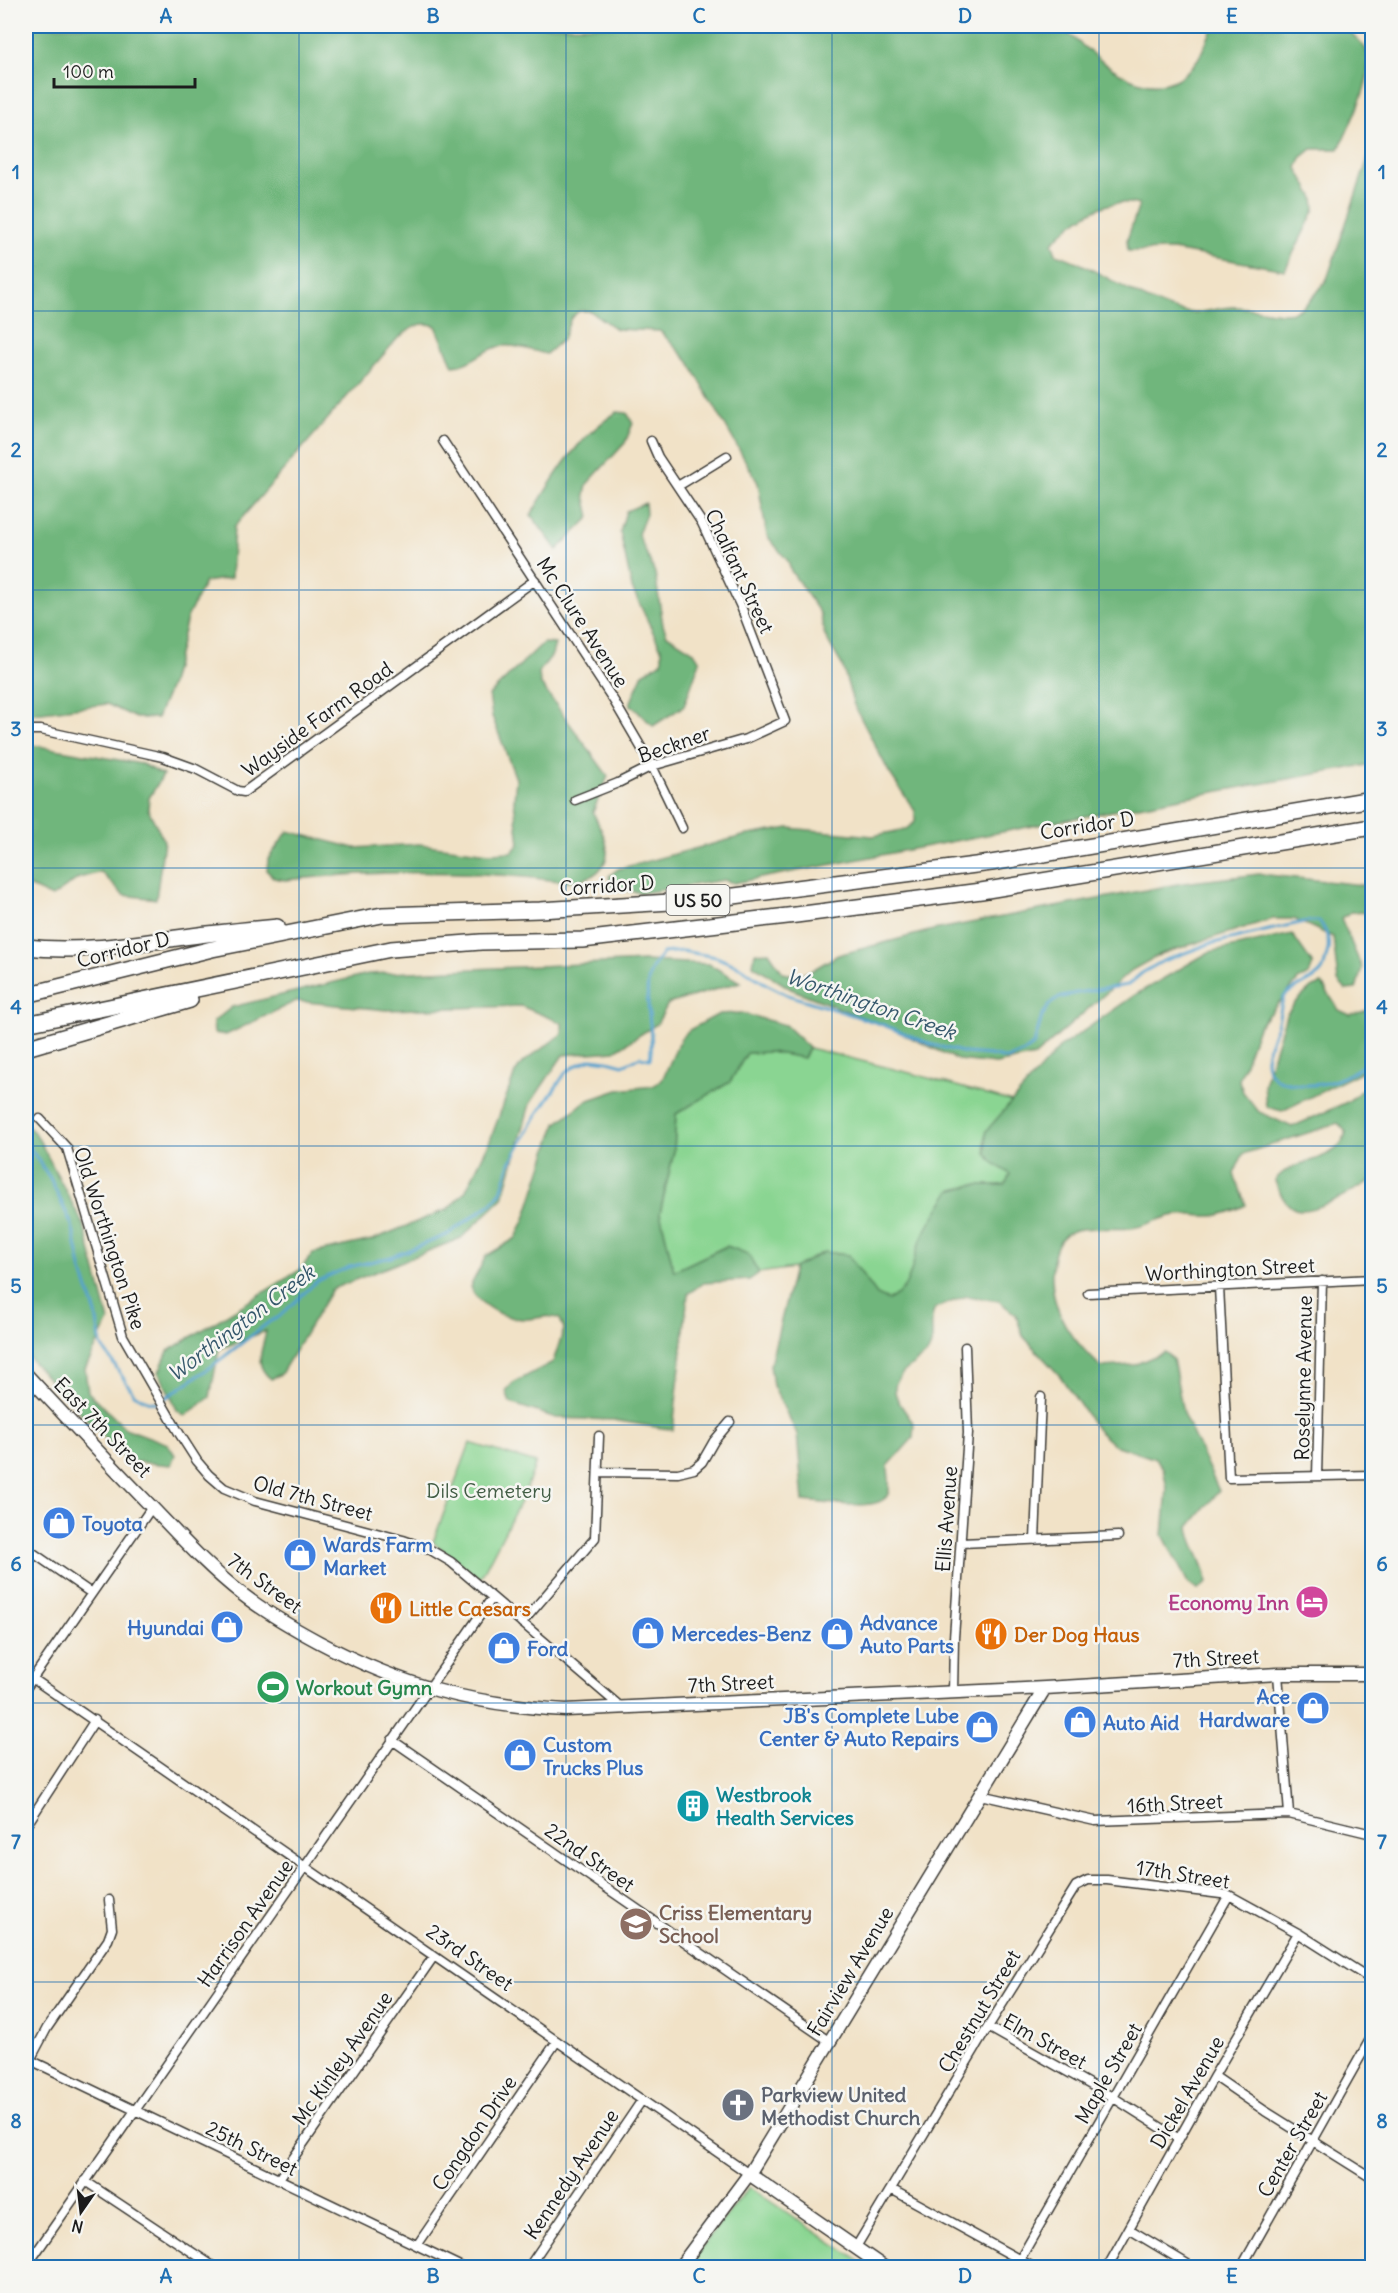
<svg xmlns="http://www.w3.org/2000/svg" width="1398" height="2293" font-family="Delius,sans-serif">
	<rect width="100%" height="100%" fill="#f6f6f2"/>
	<filter id="ink" filterUnits="userSpaceOnUse"><feTurbulence type="fractalNoise" baseFrequency=".0167" numOctaves="2"/><feDisplacementMap in="SourceGraphic" scale="12" xChannelSelector="R" yChannelSelector="G"/><feConvolveMatrix kernelMatrix="1 2 1 2 8 2 1 2 1" color-interpolation-filters="sRGB"/></filter>
	<filter id="wash" filterUnits="userSpaceOnUse"><feTurbulence type="fractalNoise" baseFrequency=".008" numOctaves="4" result="noise"/><feDisplacementMap in="SourceGraphic" scale="24" xChannelSelector="R" yChannelSelector="G"/><feGaussianBlur stdDeviation="1.35" result="paint"/><feColorMatrix in="noise" values="0 0 0 0 0 0 0 0 0 0 0 0 0 0 0 0 0 1.4 0 .05"/><feComposite in="paint" operator="in"/></filter>
	<g filter="url(#wash)">
		<rect width="100%" height="100%" fill="#f1e2c7"/>
		<path fill="#8ad592" stroke="#537857" stroke-width="1.5" d="M 809,1048 L 918,1075 L 1012,1102 C 985,1133 968,1147 1010,1174 L 1005,1185 L 972,1185 L 919,1244 L 911,1277 L 898,1295 L 888,1300 L 877,1295 L 848,1255 L 824,1252 L 794,1268 L 759,1273 L 748,1254 L 726,1246 L 674,1271 L 660,1213 L 674,1151 L 676,1114 L 730,1082 L 747,1053 L 770,1052 L 804,1058 Z
			M 470,1443 L 536,1463 L 524,1494 L 480,1579 L 433,1542 Z
			M 749,2187 L 868,2267 L 685,2268 Z"/>
		<path fill="#6fb67c" stroke="#46694c" stroke-width="1.5" d="M 26,26 L 1059,26 C 1097,56 1155,120 1198,59 C 1204,49 1208,36 1214,26 L 1341,26 C 1349,32 1360,39 1365,48 C 1379,71 1349,126 1339,149 L 1312,149 L 1301,158 L 1297,168 L 1314,198 L 1315,209 L 1285,270 L 1173,250 L 1128,251 L 1127,240 L 1139,205 C 1105,195 1074,220 1052,243 L 1056,254 C 1101,268 1139,304 1186,312 C 1202,315 1220,306 1236,307 C 1286,310 1293,329 1327,279 L 1372,147 L 1372,764 L 1181,798 L 734,883 L 724,880 L 642,893 L 611,888 L 609,876 L 618,869 L 743,836 L 789,828 L 873,836 L 906,829 L 915,822 L 915,811 L 889,772 L 854,705 L 842,665 L 825,636 L 820,613 L 791,571 L 788,561 L 767,536 L 758,483 L 689,362 L 660,331 L 616,329 L 590,311 L 579,311 L 571,318 L 563,339 L 546,354 C 533,351 515,344 502,346 C 484,348 472,365 453,366 L 436,326 C 418,320 411,329 397,339 L 234,527 L 231,578 L 205,582 L 187,618 L 171,684 L 157,718 L 136,718 L 107,704 L 26,714 Z
			M 617,412 L 627,413 L 633,423 L 625,443 L 587,484 L 585,495 L 590,517 L 557,550 L 531,515 C 554,476 577,437 617,412 Z
			M 645,503 L 646,514 L 638,534 L 655,573 L 663,625 L 667,635 L 694,652 L 700,661 L 684,706 L 653,726 L 630,704 L 643,673 L 662,662 L 662,651 L 632,588 L 620,532 L 626,511 Z
			M 543,643 L 555,644 L 552,655 L 539,672 L 540,683 L 608,776 L 593,812 C 600,829 615,849 602,867 C 592,882 567,882 551,880 C 463,869 373,871 285,880 L 274,878 L 267,871 L 268,859 L 288,831 L 355,848 L 419,844 L 489,853 L 512,852 L 519,844 L 514,801 L 516,779 L 492,716 L 489,695 Z
			M 26,744 L 142,764 L 163,775 L 149,798 L 148,809 L 164,841 L 156,899 L 123,895 L 101,872 L 79,878 L 52,897 L 26,885 Z
			M 1259,874 L 1372,886 L 1372,913 L 1351,912 L 1341,918 L 1362,968 L 1356,989 L 1346,990 L 1338,981 L 1333,937 L 1294,919 L 1272,919 L 1161,954 L 1132,970 L 1035,1056 L 996,1064 L 958,1060 L 897,1031 L 791,989 L 753,965 L 755,953 L 769,952 L 783,973 L 794,975 L 809,972 L 838,955 L 933,930 L 1183,883 Z
			M 1292,934 L 1313,964 L 1309,975 L 1298,980 L 1258,1027 L 1239,1080 L 1243,1092 L 1259,1112 L 1292,1127 L 1347,1102 L 1372,1082 L 1372,1180 C 1357,1188 1310,1218 1293,1208 C 1285,1204 1278,1190 1275,1181 C 1291,1156 1338,1166 1346,1132 L 1338,1123 L 1243,1154 L 1234,1174 L 1246,1205 C 1236,1210 1223,1215 1212,1216 C 1196,1217 1188,1212 1171,1216 C 1158,1219 1144,1227 1131,1228 C 1089,1232 1054,1214 1052,1273 C 1051,1315 1073,1340 1101,1367 L 1134,1365 L 1164,1352 L 1173,1359 L 1183,1413 L 1219,1491 L 1189,1527 C 1191,1547 1206,1562 1207,1583 L 1197,1590 L 1188,1583 L 1163,1535 L 1167,1489 L 1163,1468 L 1156,1459 L 1114,1445 L 1097,1430 L 1060,1376 L 1023,1336 L 1016,1315 L 999,1301 L 967,1296 L 935,1308 C 927,1323 937,1338 928,1352 C 926,1357 918,1360 914,1364 C 882,1386 896,1398 914,1424 L 913,1438 L 888,1466 C 888,1474 891,1487 888,1494 C 881,1513 821,1502 803,1501 L 797,1434 L 773,1386 L 770,1365 L 794,1268 L 824,1252 L 848,1255 L 877,1295 L 888,1300 C 912,1290 910,1267 919,1245 C 926,1226 940,1208 950,1191 L 972,1185 L 1005,1185 L 1010,1174 L 992,1162 L 986,1153 L 986,1131 L 1059,1048 L 1135,995 L 1209,952 Z
			M 645,961 L 709,964 L 740,982 L 668,1004 L 657,1024 L 615,1051 L 563,1055 L 530,1104 L 503,1198 L 461,1238 L 332,1289 L 281,1374 L 271,1379 C 252,1364 263,1351 266,1331 L 219,1349 L 210,1397 L 185,1416 L 177,1410 L 159,1372 L 168,1351 L 300,1270 L 313,1253 L 372,1240 L 448,1209 L 465,1192 L 489,1143 L 515,1073 L 522,1063 L 562,1034 L 562,1023 L 521,1006 L 386,1010 L 296,1001 L 226,1035 L 214,1033 L 213,1022 L 232,1007 L 368,974 Z
			M 1322,984 L 1339,1010 L 1350,1015 L 1372,1009 L 1372,1057 L 1365,1070 L 1282,1111 L 1266,1107 L 1264,1084 L 1286,1015 L 1295,1003 L 1311,988 Z
			M 741,1013 L 785,1025 L 809,1048 L 804,1058 L 770,1052 L 747,1053 L 730,1082 L 676,1114 L 674,1151 L 660,1213 L 674,1271 L 727,1246 L 748,1254 L 759,1273 L 749,1280 L 703,1283 L 688,1294 L 673,1430 L 613,1420 L 556,1418 L 510,1403 L 506,1391 L 513,1383 L 553,1362 L 564,1329 L 560,1319 C 548,1314 541,1318 528,1319 C 506,1320 479,1307 470,1287 L 486,1256 L 516,1238 L 526,1216 L 556,1124 L 586,1101 L 618,1090 L 653,1086 L 662,1080 L 681,1038 L 689,1030 L 719,1014 Z
			M 26,1125 L 36,1134 L 84,1226 L 109,1321 L 85,1369 L 88,1392 L 125,1428 L 168,1444 L 175,1455 L 171,1465 L 126,1461 L 26,1355 Z"/>
		<g fill="none" stroke-linecap="round" stroke-linejoin="round">
			<path stroke="#55a2ce" stroke-width="3" d="M 26,1142 L 50,1178 L 72,1225 L 82,1272 L 96,1314 L 101,1345 L 134,1394 L 147,1401 L 158,1403 L 212,1366 L 269,1322 L 279,1317 L 317,1281 L 349,1267 L 391,1257 L 447,1235 L 492,1203 L 501,1192 L 510,1163 L 535,1118 L 566,1072 L 577,1065 L 592,1059 L 608,1061 L 623,1065 L 640,1057 L 650,1059 C 656,1032 640,991 652,969 C 655,963 659,958 663,953 L 682,951 L 716,957 L 740,967 L 766,984 L 788,995 L 881,1024 L 933,1045 L 966,1053 L 990,1055 L 1007,1059 L 1024,1052 L 1034,1044 L 1042,1016 L 1050,1004 L 1059,998 L 1076,993 L 1128,985 L 1142,973 L 1163,961 L 1209,944 L 1308,921 L 1319,921 C 1327,931 1331,941 1327,954 C 1325,960 1325,968 1321,972 C 1313,982 1290,988 1284,997 C 1280,1006 1280,1018 1276,1028 C 1272,1037 1267,1048 1266,1058 C 1265,1085 1300,1087 1320,1084 C 1338,1082 1358,1070 1372,1059"/>
		</g>
	</g>
	<g filter="url(#ink)">
		<g fill="none" stroke-linecap="round" stroke-linejoin="round">
			<defs>
				<path id="street" d="M 443,441 L 614,701 L 652,766 L 682,828
					M 678,486 L 727,456
					M 26,730 L 41,730 L 163,757 L 196,769 L 238,791 L 244,792 L 535,580
					M 575,800 L 618,783 L 652,766 L 746,739 L 785,721 L 742,609 L 702,523 L 658,457 L 651,441
					M 40,1119 L 67,1148 L 123,1336 L 179,1433 L 197,1461 L 209,1475 L 224,1488 L 255,1501 L 403,1540 L 429,1549 L 451,1562 L 622,1708
					M 1219,1287 L 1229,1478 L 1372,1475
					M 1088,1293 L 1372,1279
					M 598,1472 L 678,1473 L 694,1469 L 702,1462 L 714,1441 L 730,1422
					M 1317,1476 L 1322,1281
					M 1035,1540 L 1041,1397
					M 961,1543 L 1118,1536
					M 26,1548 L 91,1593
					M 522,1623 L 595,1538 L 599,1436
					M 1278,1674 L 1289,1814
					M 32,1678 L 749,2174
					M 26,1688 L 152,1507
					M 953,1693 L 954,1638 L 968,1433 L 965,1347
					M 392,1740 L 830,2042
					M 980,1795 L 1095,1821 L 1289,1814 L 1372,1834
					M 26,1826 L 95,1720
					M 988,2027 L 1114,2098 L 1179,2139
					M 26,2058 L 464,2268
					M 30,2060 L 47,2028 L 108,1940 L 112,1929 L 109,1900
					M 1214,2076 L 1265,2111 L 1372,2178
					M 278,2180 L 434,1956
					M 85,2181 L 216,2268
					M 891,2189 L 1035,2268
					M 1129,2229 L 1194,2268
					M 418,2244 L 557,2041
					M 856,2247 L 988,2027 L 1076,1886 L 1088,1880 L 1107,1880 L 1229,1895 L 1298,1933 L 1372,1980
					M 26,2267 L 492,1598
					M 528,2268 L 642,2100
					M 1015,2268 L 1229,1895
					M 1107,2268 L 1214,2076 L 1298,1933
					M 1241,2268 L 1372,2036"/>
				<path id="secondary" d="M 26,1374 C 65,1416 104,1458 144,1499 C 176,1532 206,1566 242,1594 C 265,1612 293,1628 319,1642 C 402,1686 472,1705 566,1710 L 1045,1688 L 1278,1674 L 1372,1674
					M 749,2174 L 885,2268
					M 679,2268 L 749,2174 L 1045,1688"/>
				<path id="highway" d="M 26,947 C 76,953 126,945 177,938 C 210,933 244,930 277,927
					M 26,995 L 212,949 L 382,915 L 540,910 L 703,900 L 991,863 L 1372,799
					M 26,1024 L 391,949 L 481,942 L 582,940 L 796,915 L 981,891 L 1372,827
					M 26,1048 L 190,1000"/>
			</defs>
			<use href="#street" stroke="#3c3a36" stroke-width="11"/>
			<use href="#secondary" stroke="#3c3a36" stroke-width="15"/>
			<use href="#highway" stroke="#3c3a36" stroke-width="18"/>
			<use href="#street" stroke="#fff" stroke-width="8"/>
			<use href="#secondary" stroke="#fff" stroke-width="12"/>
			<use href="#highway" stroke="#fff" stroke-width="15"/>
		</g>
	</g>
	<path fill="none" stroke="#1f6fb2" stroke-width="1.5" stroke-opacity="0.55" d="M 299,26 L 299,2268M 566,26 L 566,2268M 832,26 L 832,2268M 1099,26 L 1099,2268M 26,311 L 1372,311M 26,590 L 1372,590M 26,868 L 1372,868M 26,1146 L 1372,1146M 26,1425 L 1372,1425M 26,1703 L 1372,1703M 26,1982 L 1372,1982"/>
	<defs>
		<symbol id="shop-disc" viewBox="-11 -11 22 22"><circle r="9.5" fill="#3f7fe0" stroke="#f6f6f2"/><path d="M-5-2.5h2.3a2.7 3.5 0 0 1 5.4 0H5L5.5 6h-11ZM-1.5-2.5h3a1.5 2.3 0 0 0-3 0Z" fill="#fff"/></symbol>
		<symbol id="hotel-disc" viewBox="-11 -11 22 22"><circle r="9.5" fill="#d1479c" stroke="#f6f6f2"/><path d="M-6-4.5h1.5V1H6V5H4.5V3h-9V5H-6ZM-4 0a1.8 1.8 0 1 1 3.6 0ZM.5 0V-2.5h3Q6-2.5 6 0Z" fill="#fff"/></symbol>
		<symbol id="restaurant-disc" viewBox="-11 -11 22 22"><circle r="9.5" fill="#e8710a" stroke="#f6f6f2"/><path d="M-5-6h1v4h1v-4h1v4h1v-4h1v5L-1.5 .5V6h-2V.5L-5-1ZM5-6V6H3V1.5H1.5Q1.5-4 5-6Z" fill="#fff"/></symbol>
		<symbol id="stadium-disc" viewBox="-11 -11 22 22"><circle r="9.5" fill="#2e9e5b" stroke="#f6f6f2"/><path d="M0-5a6.5 5 0 1 0 0 10a6.5 5 0 1 0 0-10ZM-3.5-1.8h7v3.6h-7Z" fill="#fff"/></symbol>
		<symbol id="building-disc" viewBox="-11 -11 22 22"><circle r="9.5" fill="#0f9aa8" stroke="#f6f6f2"/><path d="M-4-6H4V6H1V3H-1V6H-4ZM-2.5-4.3h1.7v1.8h-1.7ZM.8-4.3h1.7v1.8H.8ZM-2.5-1h1.7V.8h-1.7ZM.8-1h1.7V.8H.8Z" fill="#fff"/></symbol>
		<symbol id="school-disc" viewBox="-11 -11 22 22"><circle r="9.5" fill="#8d6e63" stroke="#f6f6f2"/><path d="M0-5L7-2L0 1L-7-2ZM-4 1L0 2.5L4 1V4Q0 6-4 4Z" fill="#fff"/></symbol>
		<symbol id="church-disc" viewBox="-11 -11 22 22"><circle r="9.5" fill="#6b7280" stroke="#f6f6f2"/><path d="M-1.2-6h2.4v3.5h3.3v2.4h-3.3V6h-2.4V-.1h-3.3v-2.4h3.3Z" fill="#fff"/></symbol>
	</defs>
	<g fill-rule="evenodd">
		<use href="#shop-disc" x="40" y="1504" width="38" height="38"/>
		<use href="#shop-disc" x="281" y="1536" width="38" height="38"/>
		<use href="#hotel-disc" x="1293" y="1583" width="38" height="38"/>
		<use href="#restaurant-disc" x="367" y="1589" width="38" height="38"/>
		<use href="#shop-disc" x="208" y="1608" width="38" height="38"/>
		<use href="#shop-disc" x="629" y="1614" width="38" height="38"/>
		<use href="#shop-disc" x="818" y="1615" width="38" height="38"/>
		<use href="#restaurant-disc" x="972" y="1615" width="38" height="38"/>
		<use href="#shop-disc" x="485" y="1629" width="38" height="38"/>
		<use href="#stadium-disc" x="254" y="1668" width="38" height="38"/>
		<use href="#shop-disc" x="1294" y="1689" width="38" height="38"/>
		<use href="#shop-disc" x="1061" y="1703" width="38" height="38"/>
		<use href="#shop-disc" x="963" y="1708" width="38" height="38"/>
		<use href="#shop-disc" x="501" y="1736" width="38" height="38"/>
		<use href="#building-disc" x="674" y="1787" width="38" height="38"/>
		<use href="#school-disc" x="617" y="1905" width="38" height="38"/>
		<use href="#church-disc" x="719" y="2086" width="38" height="38"/>
	</g>
	<g text-anchor="middle" dominant-baseline="central" stroke-width="5" stroke-linejoin="round" paint-order="stroke">
		<rect fill="#f6f6f2" stroke="#5d5d5c" stroke-width="1.5" x="666.5" y="885" width="63" height="30" rx="4.5"/>
		<g font-size="18" font-weight="bold" fill="#1c1c1c">
			<text x="698" y="900">US 50</text>
		</g>
		<g font-size="20" fill="#1c1c1c" stroke="#f6f6f2">
			<text transform="translate(740 571) rotate(65)">Chalfant Street</text>
			<text transform="translate(583 622) rotate(57)">Mc Clure Avenue</text>
			<text transform="translate(317 719) rotate(-36)">Wayside Farm Road</text>
			<text transform="translate(674 744) rotate(-19)">Beckner</text>
			<text transform="translate(1087 825) rotate(-9)">Corridor D</text>
			<text transform="translate(607 885) rotate(-4)">Corridor D</text>
			<text transform="translate(123 949) rotate(-14)">Corridor D</text>
			<text transform="translate(110 1238) rotate(72)">Old Worthington Pike</text>
			<text transform="translate(1230 1269) rotate(-3)">Worthington Street</text>
			<text transform="translate(1303 1378) rotate(-89)">Roselynne Avenue</text>
			<text transform="translate(103 1427) rotate(46)">East 7th Street</text>
			<text transform="translate(313 1498) rotate(15)">Old 7th Street</text>
			<text transform="translate(946 1519) rotate(-86)">Ellis Avenue</text>
			<text transform="translate(265 1583) rotate(36)">7th Street</text>
			<text transform="translate(1216 1658) rotate(-3)">7th Street</text>
			<text transform="translate(731 1683) rotate(-3)">7th Street</text>
			<text transform="translate(1175 1803) rotate(-3)">16th Street</text>
			<text transform="translate(590 1857) rotate(35)">22nd Street</text>
			<text transform="translate(1183 1874) rotate(9)">17th Street</text>
			<text transform="translate(245 1923) rotate(-55)">Harrison Avenue</text>
			<text transform="translate(470 1957) rotate(35)">23rd Street</text>
			<text transform="translate(850 1971) rotate(-59)">Fairview Avenue</text>
			<text transform="translate(979 2011) rotate(-59)">Chestnut Street</text>
			<text transform="translate(1045 2041) rotate(29)">Elm Street</text>
			<text transform="translate(342 2058) rotate(-55)">Mc Kinley Avenue</text>
			<text transform="translate(1108 2073) rotate(-60)">Maple Street</text>
			<text transform="translate(1187 2092) rotate(-60)">Dickel Avenue</text>
			<text transform="translate(474 2133) rotate(-56)">Congdon Drive</text>
			<text transform="translate(1292 2144) rotate(-60)">Center Street</text>
			<text transform="translate(252 2148) rotate(26)">25th Street</text>
			<text transform="translate(571 2174) rotate(-56)">Kennedy Avenue</text>
		</g>
		<g font-size="20" fill="#425d45" stroke="#f6f6f2">
			<text x="489" y="1490">Dils Cemetery</text>
		</g>
		<g font-size="20" font-weight="bold" fill="#366cbe" stroke="#f6f6f2" text-anchor="start">
			<text x="82" y="1523">Toyota</text>
			<text x="323" y="1544">Wards Farm<tspan x="323" dy="23">Market</tspan></text>
			<text x="860" y="1622">Advance<tspan x="860" dy="23">Auto Parts</tspan></text>
			<text x="204" y="1627" text-anchor="end">Hyundai</text>
			<text x="671" y="1633">Mercedes-Benz</text>
			<text x="527" y="1648">Ford</text>
			<text x="1290" y="1696" text-anchor="end">Ace<tspan x="1290" dy="23">Hardware</tspan></text>
			<text x="959" y="1715" text-anchor="end">JB's Complete Lube<tspan x="959" dy="23">Center &amp; Auto Repairs</tspan></text>
			<text x="1103" y="1722">Auto Aid</text>
			<text x="543" y="1744">Custom<tspan x="543" dy="23">Trucks Plus</tspan></text>
		</g>
		<g font-size="20" font-weight="bold" fill="#b23c85" stroke="#f6f6f2" text-anchor="end">
			<text x="1289" y="1602">Economy Inn</text>
		</g>
		<g font-size="20" font-weight="bold" fill="#c56008" stroke="#f6f6f2" text-anchor="start">
			<text x="409" y="1608">Little Caesars</text>
			<text x="1014" y="1634">Der Dog Haus</text>
		</g>
		<g font-size="20" font-weight="bold" fill="#27864d" stroke="#f6f6f2" text-anchor="start">
			<text x="296" y="1687">Workout Gymn</text>
		</g>
		<g font-size="20" font-weight="bold" fill="#0d838f" stroke="#f6f6f2" text-anchor="start">
			<text x="716" y="1794">Westbrook<tspan x="716" dy="23">Health Services</tspan></text>
		</g>
		<g font-size="20" font-weight="bold" fill="#785e54" stroke="#f6f6f2" text-anchor="start">
			<text x="659" y="1912">Criss Elementary<tspan x="659" dy="23">School</tspan></text>
		</g>
		<g font-size="20" font-weight="bold" fill="#5b616d" stroke="#f6f6f2" text-anchor="start">
			<text x="761" y="2094">Parkview United<tspan x="761" dy="23">Methodist Church</tspan></text>
		</g>
		<g font-size="21" font-style="italic" fill="#36586c" stroke="#f6f6f2">
			<text transform="translate(871 1004) rotate(19)">Worthington Creek</text>
			<text transform="translate(241 1323) rotate(-37)">Worthington Creek</text>
		</g>
	</g>
	<rect width="1398" height="2293" fill="none" stroke="#f6f6f2" stroke-width="66"/>
	<g transform="translate(81 2212) rotate(194)" stroke="#f6f6f2" stroke-width="4.5" paint-order="stroke">
	<path d="M0-4.5L10 22L0 15L-10 22Z" fill="#1c1c1c"/>
	<text y="-9" font-size="16" font-weight="bold" text-anchor="middle" fill="#1c1c1c">N</text>
	</g>
	<path d="M54 78v9h141v-9" fill="none" stroke="#1c1c1c" stroke-width="3"/>
	<text x="63" y="78" font-size="18" fill="#1c1c1c" stroke="#f6f6f2" stroke-width="4.5" paint-order="stroke">100 m</text>
	<rect x="33" y="33" width="1332" height="2227" fill="none" stroke="#1f6fb2" stroke-width="2"/>
	<g font-size="20" text-anchor="middle" font-weight="bold" fill="#1f6fb2">
		<text x="166" y="23">A</text>
		<text x="433" y="23">B</text>
		<text x="699" y="23">C</text>
		<text x="965" y="23">D</text>
		<text x="1232" y="23">E</text>
		<text x="16" y="179">1</text>
		<text x="1382" y="179">1</text>
		<text x="16" y="457">2</text>
		<text x="1382" y="457">2</text>
		<text x="16" y="736">3</text>
		<text x="1382" y="736">3</text>
		<text x="16" y="1014">4</text>
		<text x="1382" y="1014">4</text>
		<text x="16" y="1293">5</text>
		<text x="1382" y="1293">5</text>
		<text x="16" y="1571">6</text>
		<text x="1382" y="1571">6</text>
		<text x="16" y="1849">7</text>
		<text x="1382" y="1849">7</text>
		<text x="16" y="2128">8</text>
		<text x="1382" y="2128">8</text>
		<text x="166" y="2283">A</text>
		<text x="433" y="2283">B</text>
		<text x="699" y="2283">C</text>
		<text x="965" y="2283">D</text>
		<text x="1232" y="2283">E</text>
	</g>
</svg>
